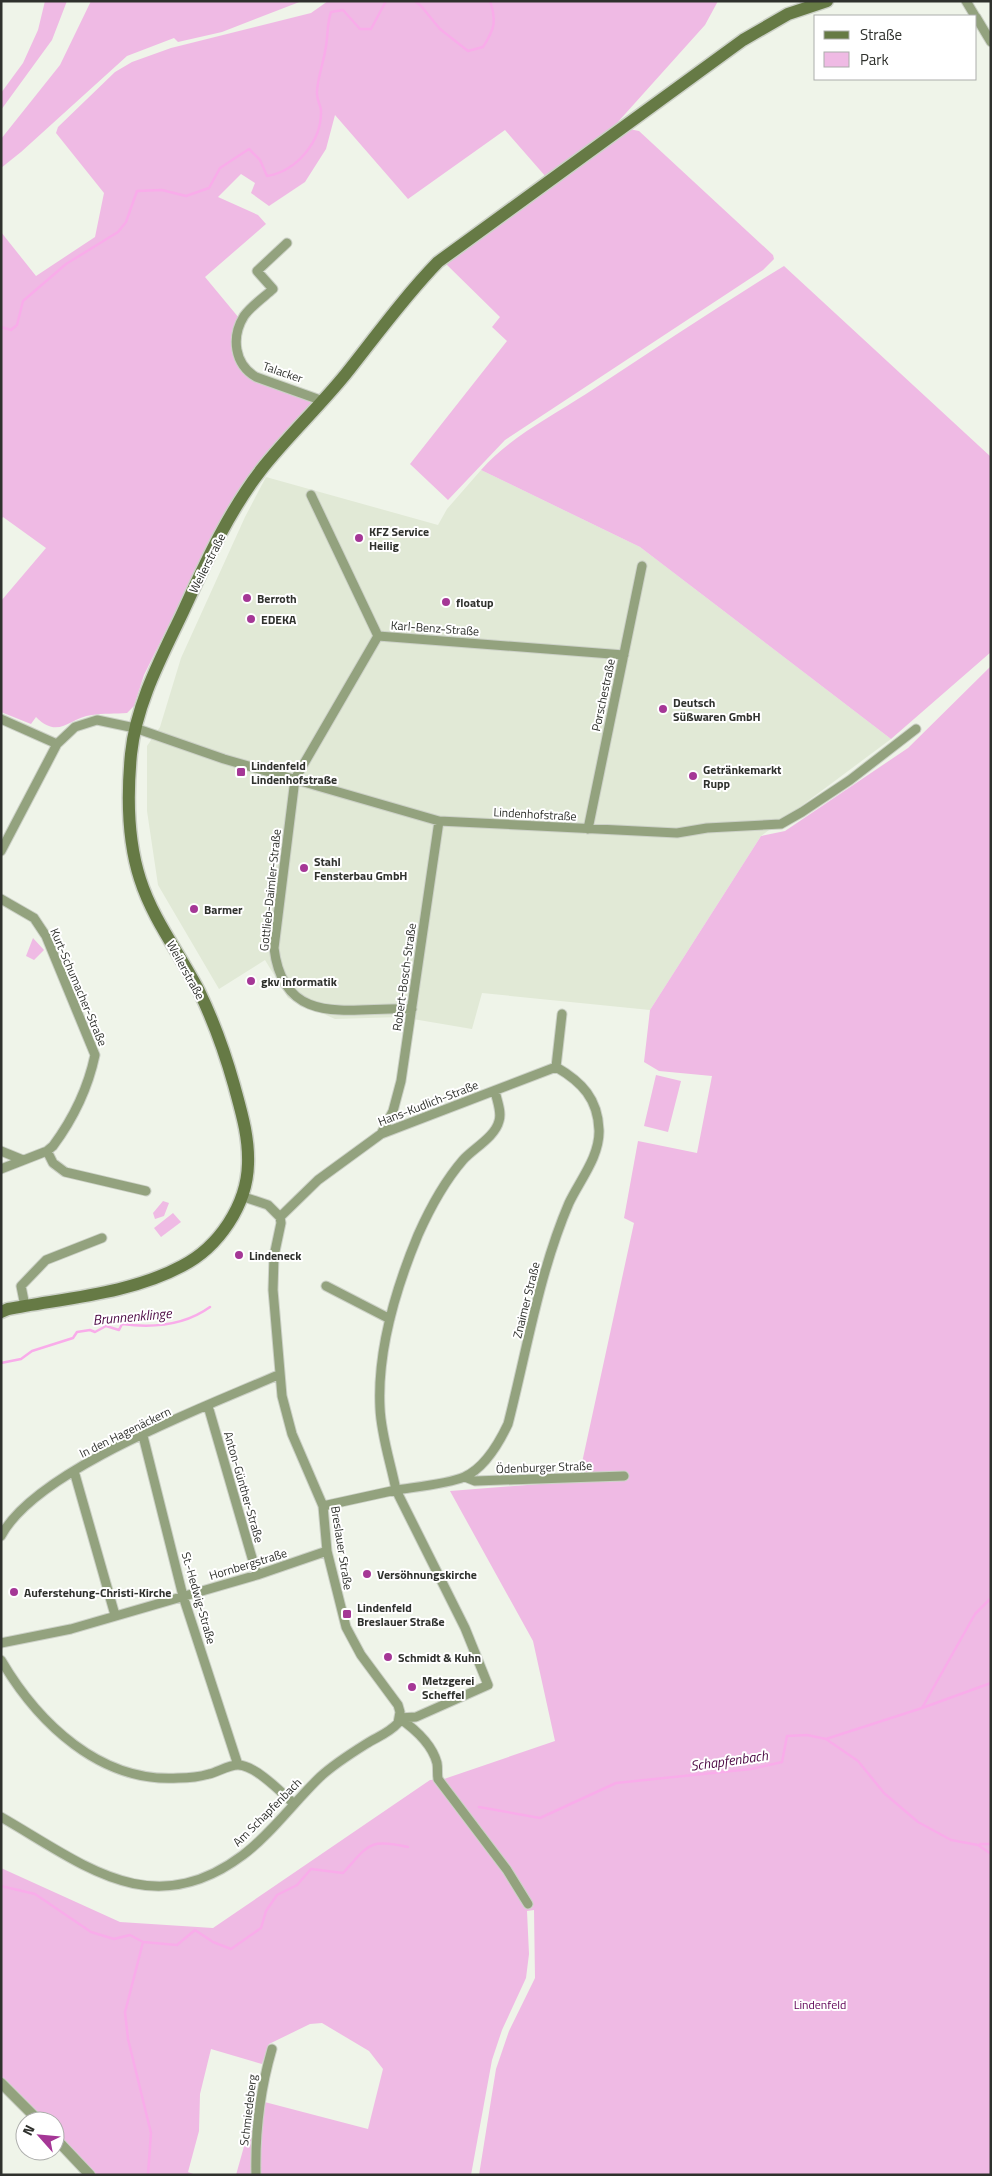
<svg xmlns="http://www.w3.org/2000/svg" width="992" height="2176" font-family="'Titillium Web',sans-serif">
	<rect width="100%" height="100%" fill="#eff4e9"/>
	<path fill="#e1e9d6" d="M 481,470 L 640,547 L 891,739 L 761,836 L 650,1010 L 482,993 L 472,1029 L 401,1017 L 335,1019 L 288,998 L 265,960 L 219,989 L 158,885 L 147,811 L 147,746 L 160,727 L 181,658 L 245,517 L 266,477 L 438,525 L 447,509 Z"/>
	<path fill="#efbae4" d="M 45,1 L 67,1 L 52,40 L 1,110 L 1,93 L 23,63 L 38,30 Z
		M 91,1 L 302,1 L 222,32 L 178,42 L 174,38 L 127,56 L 21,152 L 1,168 L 1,139 L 60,65 Z
		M 328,1 L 718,1 L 705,25 L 617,123 L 546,177 L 505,130 L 408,199 L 335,115 L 326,149 L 305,182 L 269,206 L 251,193 L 255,183 L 241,174 L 218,197 L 258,215 L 266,224 L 205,277 L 239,318 L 242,370 L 311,399 L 314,403 L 242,485 L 220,522 L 144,675 L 134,706 L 127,713 C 116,714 103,713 92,715 C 68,718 59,740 36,717 L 31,724 L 1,712 L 1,601 L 46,548 L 3,517 L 1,519 L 1,232 L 36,276 L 95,237 L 104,193 L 56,133 L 58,127 L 115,72 L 132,62 L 171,48 L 311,13 Z
		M 629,129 L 639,131 L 773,255 L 774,259 L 763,270 L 505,440 L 448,500 L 410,464 L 507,341 L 492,327 L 500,317 L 446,264 Z
		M 784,266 L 991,457 L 991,652 L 891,739 L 640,547 L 481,470 C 509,438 550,417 586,394 C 652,351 717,307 784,266 Z
		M 991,666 L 991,2175 L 479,2175 L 496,2069 L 509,2031 L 535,1978 L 534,1910 L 527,1911 L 529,1954 L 526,1978 L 502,2030 L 492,2060 L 471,2175 L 236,2175 L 257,2100 L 368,2129 L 383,2069 L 369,2051 L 322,2023 L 310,2024 L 269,2044 L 262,2064 L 211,2049 L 200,2094 L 199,2131 L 188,2172 L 196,2175 L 97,2175 L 55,2131 L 55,2121 L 46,2121 L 1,2077 L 1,1868 L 120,1922 L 213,1928 L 430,1780 L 444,1779 L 555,1741 L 533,1641 L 450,1491 L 578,1481 L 634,1223 L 624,1218 L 638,1141 L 697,1153 L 712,1076 L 659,1071 L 644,1062 L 650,1010 L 761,836 L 785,831 L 908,748 Z
		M 33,938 L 44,950 L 34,960 L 26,956 Z
		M 656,1075 L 681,1081 L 668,1132 L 644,1126 Z
		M 163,1201 L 169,1203 L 164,1216 L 155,1219 L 153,1213 Z
		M 173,1213 L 181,1222 L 161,1237 L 154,1228 Z"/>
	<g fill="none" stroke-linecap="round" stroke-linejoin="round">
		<path stroke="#f9acea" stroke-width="2.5" d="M 415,1 L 421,6 L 440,29 L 468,51 L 483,47 C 494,30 497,22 490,1
			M 1,327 L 11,330 L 17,325 L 23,301 L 66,264 L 118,232 L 126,222 L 137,191 L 162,190 L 186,196 L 209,188 L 220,168 L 249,149 L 260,160 L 267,176 C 297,171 322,141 321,110 C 320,104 316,98 317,91 C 318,76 324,61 326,46 C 328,34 327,24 331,12 L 343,10 L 360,29 L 371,29 L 386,1
			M 1,1363 L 21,1359 L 32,1351 L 73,1338 L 77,1332 L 90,1330 L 95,1332 L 106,1326 L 119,1330 L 122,1324 C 152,1328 185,1325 210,1307
			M 922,1708 L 975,1614 L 991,1598
			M 826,1739 L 858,1761 L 884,1793 L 918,1822 L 951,1840 L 978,1845 L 991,1854
			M 479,1807 L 540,1818 L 616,1783 L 751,1769 L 782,1762 L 787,1736 L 807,1735 L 826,1739 L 922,1708 L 991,1683
			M 980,1844 L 991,1844
			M 1,1886 L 35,1894 L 91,1932 L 114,1939 L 130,1935 L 143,1942 L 177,1945 L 195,1930 L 213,1942 L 231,1949 L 261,1928 L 266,1911 L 277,1895 L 297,1885 L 311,1869 L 343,1873 C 369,1845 368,1838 408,1847
			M 143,1942 L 125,2012 L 128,2039 L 151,2133 L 148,2175"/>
		<defs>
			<path id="minor" d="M 966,1 L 975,16
				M 976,17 L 991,42
				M 287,243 L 257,271 L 273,289 C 264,297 251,306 244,316 C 231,337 234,364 256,377 L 323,401
				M 311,495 L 378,636
				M 1,719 L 57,744
				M 588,829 L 642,566
				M 1,851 L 57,744 L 75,727 L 97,720 L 135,728 L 224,759 L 439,821 L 677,833 L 707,828 L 781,824 L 802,812 L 850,780 L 916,729
				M 1,899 L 34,918 L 46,936 L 95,1055 C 88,1088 73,1119 53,1146 L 47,1151 L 1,1169
				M 412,1009 C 353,1006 284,1031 274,948 L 295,779 L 378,636 L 624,655
				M 381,1134 L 393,1111 L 401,1081 L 439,821
				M 1,1151 L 23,1160
				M 47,1151 L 53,1163 L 65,1172 L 146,1191
				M 280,1217 L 318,1180 L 381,1134 L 556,1067 L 562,1014
				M 326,1286 L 390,1319
				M 25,1306 L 21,1286 L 46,1260 L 102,1238
				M 208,1406 L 257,1575
				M 143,1436 L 183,1596 L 238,1765
				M 74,1471 L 115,1615
				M 465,1477 L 475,1481 L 624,1476
				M 323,1506 L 396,1490 C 391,1464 381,1435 380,1408 C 377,1350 396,1288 418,1235 C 430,1208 444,1182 463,1160 C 474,1148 495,1137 499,1121 C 502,1112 497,1101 495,1091
				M 1,1536 C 36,1469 208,1406 278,1375
				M 1,1643 L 71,1629 L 257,1575 L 327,1551
				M 1,1660 C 38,1723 100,1783 178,1778 C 188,1778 199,1777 209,1774 C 218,1772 228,1765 238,1765 C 255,1765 281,1792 293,1803
				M 399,1718 L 416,1717 L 488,1685 L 465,1628 L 396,1490 C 415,1487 448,1484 464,1477 C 485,1468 499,1443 508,1424 C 527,1350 539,1273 569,1203 C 580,1180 600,1156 599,1130 C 598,1099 582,1082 556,1067
				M 399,1718 C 415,1729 432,1744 437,1763 C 438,1768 437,1774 438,1779 L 507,1870 L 528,1904
				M 1,1817 C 83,1864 151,1924 243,1855 C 270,1835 295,1801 320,1777 C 334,1764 350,1754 366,1744 C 377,1737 389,1733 398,1723 L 400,1712 L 398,1705 L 361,1655 L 346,1627 L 327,1551 L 323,1506 L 292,1434 L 282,1396 L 273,1290 L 274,1256 L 281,1223 L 280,1217 L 268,1205 L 241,1196
				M 256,2175 C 255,2132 260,2090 272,2049"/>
			<path id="tertiary" d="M 1,2083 L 39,2121
				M 55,2138 L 90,2175"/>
			<path id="secondary" d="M 1,1312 L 8,1309 C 65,1298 130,1294 182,1266 C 219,1247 247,1205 248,1164 C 249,1136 241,1111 234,1085 C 225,1053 214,1022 199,991 C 180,954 153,920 140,879 C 127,839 127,796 131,754 C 136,705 160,660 181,616 C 204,566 227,514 261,470 C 287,437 318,408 345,375 C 376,336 404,297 438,262 L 743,40 L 788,14 L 827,1"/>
		</defs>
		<use href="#minor" stroke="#ccd1c7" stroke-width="11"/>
		<use href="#tertiary" stroke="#ccd1c7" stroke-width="12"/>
		<use href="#secondary" stroke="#ccd1c7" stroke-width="15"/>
		<use href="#minor" stroke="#93a27e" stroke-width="9"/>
		<use href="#tertiary" stroke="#93a27e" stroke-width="10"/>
		<use href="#secondary" stroke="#667a45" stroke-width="12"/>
	</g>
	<g fill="#a53796" stroke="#fff" stroke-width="2">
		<circle cx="359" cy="538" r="5"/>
		<circle cx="247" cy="598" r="5"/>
		<circle cx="446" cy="602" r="5"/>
		<circle cx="251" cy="619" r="5"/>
		<circle cx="663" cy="709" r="5"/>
		<rect x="236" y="767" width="10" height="10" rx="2.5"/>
		<circle cx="693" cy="776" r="5"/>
		<circle cx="304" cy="868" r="5"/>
		<circle cx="194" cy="909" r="5"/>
		<circle cx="251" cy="981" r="5"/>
		<circle cx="239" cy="1255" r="5"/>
		<circle cx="367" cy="1574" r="5"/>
		<circle cx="14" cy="1592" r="5"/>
		<rect x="342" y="1609" width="10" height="10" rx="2.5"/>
		<circle cx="388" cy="1657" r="5"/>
		<circle cx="412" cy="1687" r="5"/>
	</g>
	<g text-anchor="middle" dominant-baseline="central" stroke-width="4" stroke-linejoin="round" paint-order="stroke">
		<g font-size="12" fill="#2f312d" stroke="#fff">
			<text transform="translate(283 372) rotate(19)">Talacker</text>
			<text transform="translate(207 563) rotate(-63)">Weilerstraße</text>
			<text transform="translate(435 628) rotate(4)">Karl-Benz-Straße</text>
			<text transform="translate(603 695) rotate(-78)">Porschestraße</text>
			<text transform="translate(535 814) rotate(3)">Lindenhofstraße</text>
			<text transform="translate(270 890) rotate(-84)">Gottlieb-Daimler-Straße</text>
			<text transform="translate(186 970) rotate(61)">Weilerstraße</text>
			<text transform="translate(404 977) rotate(-82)">Robert-Bosch-Straße</text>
			<text transform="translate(79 987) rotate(67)">Kurt-Schumacher-Straße</text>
			<text transform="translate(428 1103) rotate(-21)">Hans-Kudlich-Straße</text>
			<text transform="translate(526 1300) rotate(-76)">Znaimer Straße</text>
			<text transform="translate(125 1432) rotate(-26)">In den Hagenäckern</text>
			<text transform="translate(544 1467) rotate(-2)">Ödenburger Straße</text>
			<text transform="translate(244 1487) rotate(74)">Anton-Günther-Straße</text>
			<text transform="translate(342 1548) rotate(81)">Breslauer Straße</text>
			<text transform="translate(248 1564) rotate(-17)">Hornbergstraße</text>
			<text transform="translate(199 1598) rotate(74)">St.-Hedwig-Straße</text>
			<text transform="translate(267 1812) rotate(-45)">Am Schapfenbach</text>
			<text transform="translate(248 2110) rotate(-83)">Schmiedeberg</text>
		</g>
		<g font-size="12" font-weight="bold" fill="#2f312d" stroke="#fff" text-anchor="start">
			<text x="369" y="531">KFZ Service<tspan x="369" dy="14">Heilig</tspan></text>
			<text x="257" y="598">Berroth</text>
			<text x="456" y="602">floatup</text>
			<text x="261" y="619">EDEKA</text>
			<text x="673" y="702">Deutsch<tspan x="673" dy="14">Süßwaren GmbH</tspan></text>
			<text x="251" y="765">Lindenfeld<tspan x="251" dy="14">Lindenhofstraße</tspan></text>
			<text x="703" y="769">Getränkemarkt<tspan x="703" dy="14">Rupp</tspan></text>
			<text x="314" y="861">Stahl<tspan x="314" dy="14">Fensterbau GmbH</tspan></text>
			<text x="204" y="909">Barmer</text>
			<text x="261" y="981">gkv informatik</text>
			<text x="249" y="1255">Lindeneck</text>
			<text x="377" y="1574">Versöhnungskirche</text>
			<text x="24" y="1592">Auferstehung-Christi-Kirche</text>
			<text x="357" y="1607">Lindenfeld<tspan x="357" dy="14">Breslauer Straße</tspan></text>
			<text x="398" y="1657">Schmidt &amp; Kuhn</text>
			<text x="422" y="1680">Metzgerei<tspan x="422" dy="14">Scheffel</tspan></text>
		</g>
		<g font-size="12" fill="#5f0055" stroke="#fff">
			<text x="820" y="2004">Lindenfeld</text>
		</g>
		<g font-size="14" font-style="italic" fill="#4c0944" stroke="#fff">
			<text transform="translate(132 1316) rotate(-5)">Brunnenklinge</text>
			<text transform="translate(729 1760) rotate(-8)">Schapfenbach</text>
		</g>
	</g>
	<rect width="992" height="2176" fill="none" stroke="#2f312d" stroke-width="5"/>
	<rect x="814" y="15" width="162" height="65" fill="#ffffff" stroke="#acadab"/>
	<rect x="824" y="31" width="25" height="8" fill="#667a45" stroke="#acadab"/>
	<text x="860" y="40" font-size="15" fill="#2f312d">Straße</text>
	<rect x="824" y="52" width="25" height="15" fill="#efbae4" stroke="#acadab"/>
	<text x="860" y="65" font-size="15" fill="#2f312d">Park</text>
	<g transform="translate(40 2136) rotate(297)"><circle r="24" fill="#ffffff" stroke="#acadab"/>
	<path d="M0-4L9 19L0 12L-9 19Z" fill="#a53796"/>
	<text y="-8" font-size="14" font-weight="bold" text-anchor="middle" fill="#2f312d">N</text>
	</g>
</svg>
